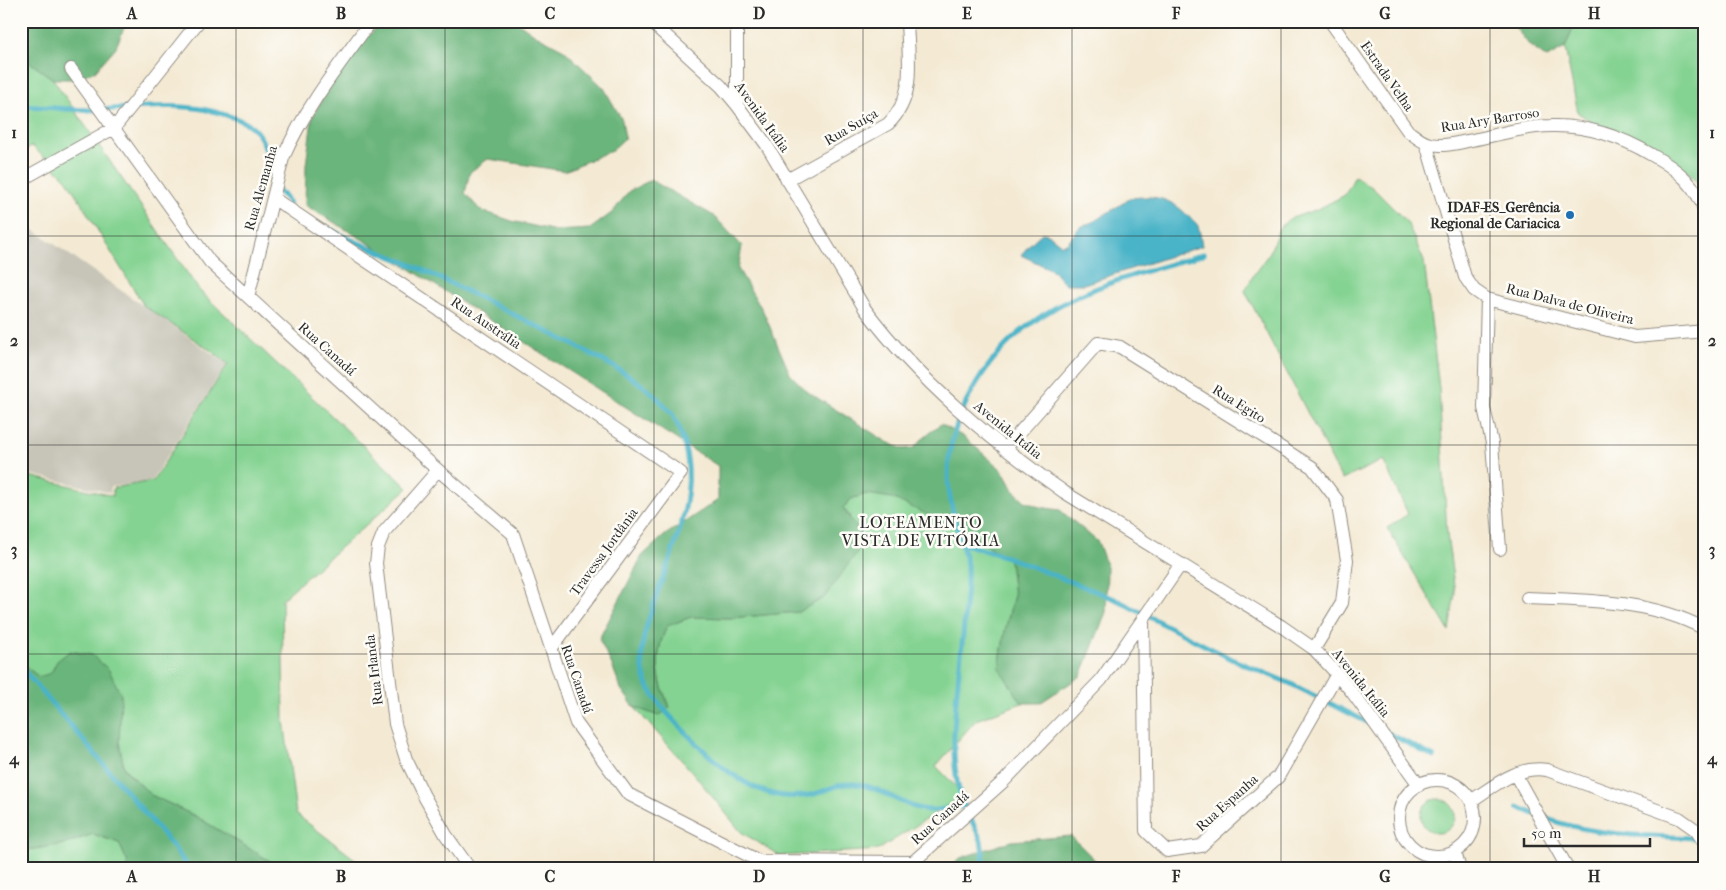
<svg xmlns="http://www.w3.org/2000/svg" width="1726" height="890" font-family="'IM FELL French Canon',serif">
	<rect width="100%" height="100%" fill="#fdfcf7"/>
	<filter id="ink" filterUnits="userSpaceOnUse"><feTurbulence type="fractalNoise" baseFrequency=".02" numOctaves="2"/><feDisplacementMap in="SourceGraphic" scale="10" xChannelSelector="R" yChannelSelector="G"/><feConvolveMatrix kernelMatrix="1 2 1 2 8 2 1 2 1" color-interpolation-filters="sRGB"/></filter>
	<filter id="wash" filterUnits="userSpaceOnUse"><feTurbulence type="fractalNoise" baseFrequency=".0096" numOctaves="4" result="noise"/><feDisplacementMap in="SourceGraphic" scale="20" xChannelSelector="R" yChannelSelector="G"/><feGaussianBlur stdDeviation="1.12" result="paint"/><feColorMatrix in="noise" values="0 0 0 0 0 0 0 0 0 0 0 0 0 0 0 0 0 1.4 0 .05"/><feComposite in="paint" operator="in"/></filter>
	<g filter="url(#wash)">
		<rect width="100%" height="100%" fill="#f4ead4"/>
		<path fill="#c7c5b8" d="M 21,221 L 227,364 L 151,481 L 110,487 L 111,493 L 21,472 Z"/>
		<path fill="#84d392" stroke="#587f5e" d="M 1576,21 L 1705,21 L 1705,191 L 1684,168 L 1646,145 L 1597,125 L 1578,113 L 1565,48 Z
			M 21,56 L 53,79 L 199,290 L 408,488 L 282,599 L 284,720 L 296,814 L 368,869 L 283,869 L 197,817 L 151,795 L 124,768 L 119,742 L 121,695 L 58,661 L 51,674 L 39,677 L 21,663 L 21,474 L 113,496 L 113,488 L 153,481 L 228,364 L 210,350 L 144,306 L 67,180 L 32,146 L 21,153 Z
			M 1355,176 L 1373,188 L 1407,222 L 1424,261 L 1439,388 L 1447,534 L 1455,593 L 1449,631 L 1387,528 L 1408,514 L 1383,460 L 1342,480 L 1245,291 L 1254,274 L 1270,252 L 1279,228 L 1289,219 L 1318,209 L 1345,195 Z
			M 866,494 C 875,495 885,495 893,498 C 935,513 974,536 1010,561 L 1014,595 L 1005,631 L 999,668 L 1022,703 L 976,720 L 936,766 L 964,795 L 878,850 L 780,856 L 741,832 L 693,773 L 634,707 L 659,716 L 670,707 C 656,678 654,655 667,626 L 691,617 L 731,618 L 798,612 L 850,516 L 843,508 L 851,499 Z
			M1421 816a17 17 0 1 1 34 0a17 17 0 1 1-34 0Z
			M 93,834 L 119,843 L 128,863 L 127,869 L 21,869 L 21,851 L 65,844 Z"/>
		<path fill="#6bb57c" stroke="#4b7054" d="M 21,21 L 127,21 L 116,47 L 95,71 L 74,79 L 53,79 L 24,58 L 21,56 Z
			M 384,21 L 516,21 L 534,34 L 564,50 L 604,88 L 622,120 L 625,138 L 612,150 L 565,171 L 488,159 L 470,172 L 465,193 L 480,210 L 512,221 L 556,231 L 590,229 L 613,212 L 629,191 L 651,180 L 714,216 L 742,246 L 738,269 L 763,311 L 790,374 L 808,392 L 887,442 L 903,449 L 914,448 L 925,436 L 941,424 L 964,437 L 1002,470 L 1014,491 L 1025,501 L 1039,507 L 1060,510 L 1098,542 L 1107,567 L 1106,612 L 1081,676 L 1040,703 L 1022,703 L 999,668 L 1005,631 L 1014,595 L 1010,561 L 973,536 L 892,498 L 866,494 L 851,499 L 843,508 L 860,533 L 858,551 L 824,598 L 798,612 L 731,618 L 691,617 L 667,626 C 654,655 655,678 670,707 L 659,716 L 634,707 L 621,689 L 612,665 L 599,639 L 642,556 L 665,535 L 718,500 L 718,466 L 385,253 L 305,205 L 306,165 L 312,119 L 336,71 L 375,29 Z
			M 1507,21 L 1576,21 L 1565,48 L 1547,58 L 1530,46 L 1515,27 Z
			M 70,651 L 92,655 L 109,670 L 121,695 L 119,742 L 124,769 L 151,795 L 197,817 L 283,869 L 127,869 L 128,863 L 119,843 L 93,834 L 65,844 L 21,851 L 21,663 L 39,677 L 51,673 L 57,661 Z
			M 1071,836 L 1104,869 L 950,869 L 960,858 L 1012,841 Z"/>
		<path fill="#49b3c7" stroke="#3a6f79" d="M 1143,197 C 1162,196 1176,203 1189,217 C 1192,220 1196,222 1198,226 C 1200,231 1201,240 1202,246 L 1084,284 L 1065,284 L 1054,271 L 1021,255 L 1031,243 L 1042,233 L 1048,234 L 1062,245 L 1067,243 L 1080,227 L 1093,222 L 1131,198 Z"/>
		<g fill="none" stroke-linecap="round" stroke-linejoin="round">
			<path stroke="#49b3c7" stroke-width="5" d="M 21,106 C 44,106 67,110 90,110 C 136,109 181,100 226,115 C 236,118 245,121 253,128 C 267,141 268,163 274,180
				M 277,188 L 289,203
				M 328,228 C 355,244 385,253 414,266 C 468,291 521,318 574,345 C 609,364 646,381 672,414 C 679,424 682,437 685,448 C 698,499 671,553 655,600 C 646,626 636,654 646,681 C 652,699 678,725 692,739 C 714,761 741,786 773,794 C 784,797 798,797 810,795 C 826,792 838,782 855,784 C 878,786 896,802 918,808 C 934,813 949,808 965,806
				M 961,543 L 1007,557 L 1115,599 L 1200,643 L 1236,661 L 1289,683 L 1369,723
				M 21,667 L 172,845 L 189,869
				M 1386,732 L 1434,757
				M 965,807 C 941,755 963,665 965,609 C 966,595 968,581 967,567 C 967,559 963,550 961,542 C 955,522 949,500 948,479 C 947,448 957,419 971,393 C 1022,299 1110,283 1204,254
				M 1518,807 L 1534,814
				M 969,815 L 981,840 L 985,869
				M 1542,817 C 1591,836 1646,836 1699,838"/>
		</g>
	</g>
	<g filter="url(#ink)">
		<g fill="none" stroke-linecap="round" stroke-linejoin="round">
			<defs>
				<path id="street" d="M 650,21 L 721,86 L 737,105 L 766,144 L 865,309 C 919,381 990,440 1064,492 L 1281,626 L 1314,649 L 1337,674 L 1352,692 L 1419,785
					M 737,21 L 737,105
					M 1330,21 L 1408,131 C 1414,135 1420,141 1427,143 C 1441,148 1458,143 1472,140 C 1498,135 1525,126 1551,126 C 1587,125 1622,137 1652,155 C 1677,169 1696,184 1705,212
					M 71,69 L 210,262 L 431,464 L 513,534 L 576,723 L 628,794 L 759,861 L 913,862 L 1004,781 L 1101,680 L 1181,564
					M 1426,143 L 1465,277 L 1474,290 L 1487,299 L 1484,408 L 1492,443 L 1500,549
					M 21,180 L 114,128 L 199,21
					M 787,180 L 888,124 C 917,96 908,58 907,21
					M 273,198 L 681,473 L 551,649
					M 248,297 L 283,158 C 305,108 339,65 371,21
					M 1487,299 L 1635,337 L 1705,331
					M 1005,449 L 1098,343 L 1120,347 L 1312,467 L 1337,500 L 1347,560 L 1342,603 L 1314,649
					M 438,470 L 384,532 L 378,547 L 376,563 L 395,724 L 406,759 L 424,796 L 446,835 L 470,869
					M 1527,598 C 1587,600 1651,600 1705,629
					M 1143,618 L 1146,831 L 1167,851 L 1201,846 L 1278,777 L 1337,674
					M 1515,774 L 1568,869
					M1399 818a38 38 0 1 1 76 0a38 38 0 1 1-76 0Z
					M 1471,801 C 1494,786 1518,765 1547,770 L 1679,818 L 1696,830 L 1705,844
					M 1455,852 L 1460,869"/>
			</defs>
			<use href="#street" stroke="#908a80" stroke-width="14"/>
			<use href="#street" stroke="#fff" stroke-width="12"/>
		</g>
	</g>
	<path fill="none" stroke="#2b2b2b" stroke-width="1" stroke-opacity="0.55" d="M 236,21 L 236,869M 445,21 L 445,869M 654,21 L 654,869M 863,21 L 863,869M 1072,21 L 1072,869M 1281,21 L 1281,869M 1490,21 L 1490,869M 21,236 L 1705,236M 21,445 L 1705,445M 21,654 L 1705,654"/>
	<circle fill="#1f6fb2" stroke="#fdfcf7" stroke-width="2" cx="1570" cy="215" r="5"/>
	<g text-anchor="middle" dominant-baseline="central" stroke-width="5" stroke-linejoin="round" paint-order="stroke">
		<g font-size="14" fill="#2b2b2b" stroke="#fdfcf7">
			<text transform="translate(1387 76) rotate(55)">Estrada Velha</text>
			<text transform="translate(762 117) rotate(54)">Avenida Itália</text>
			<text transform="translate(1490 120) rotate(-9)">Rua Ary Barroso</text>
			<text transform="translate(851 127) rotate(-30)">Rua Suíça</text>
			<text transform="translate(261 188) rotate(-74)">Rua Alemanha</text>
			<text transform="translate(1570 304) rotate(14)">Rua Dalva de Oliveira</text>
			<text transform="translate(486 323) rotate(34)">Rua Austrália</text>
			<text transform="translate(327 349) rotate(42)">Rua Canadá</text>
			<text transform="translate(1239 404) rotate(32)">Rua Egito</text>
			<text transform="translate(1008 430) rotate(39)">Avenida Itália</text>
			<text transform="translate(604 552) rotate(-54)">Travessa Jordânia</text>
			<text transform="translate(374 670) rotate(-97)">Rua Irlanda</text>
			<text transform="translate(577 679) rotate(71)">Rua Canadá</text>
			<text transform="translate(1361 683) rotate(51)">Avenida Itália</text>
			<text transform="translate(1227 803) rotate(-42)">Rua Espanha</text>
			<text transform="translate(940 818) rotate(-42)">Rua Canadá</text>
		</g>
		<g font-size="14" font-weight="bold" fill="#2b2b2b" stroke="#fdfcf7" text-anchor="end">
			<text x="1560" y="207">IDAF-ES_Gerência<tspan x="1560" dy="16">Regional de Cariacica</tspan></text>
		</g>
		<g font-size="16" letter-spacing="1" fill="#2b2b2b" stroke="#fdfcf7">
			<text x="921" y="522">LOTEAMENTO<tspan x="921" dy="18">VISTA DE VITÓRIA</tspan></text>
		</g>
	</g>
	<rect width="1726" height="890" fill="none" stroke="#fdfcf7" stroke-width="55"/>
	<path d="M1524 838v8h126v-8" fill="none" stroke="#2b2b2b" stroke-width="2.5"/>
	<text x="1531" y="838" font-size="15" fill="#2b2b2b" stroke="#fdfcf7" stroke-width="4" paint-order="stroke">50 m</text>
	<rect x="28" y="28" width="1670" height="834" fill="none" stroke="#2b2b2b" stroke-width="2"/>
	<g font-size="16" text-anchor="middle" font-weight="bold" fill="#2b2b2b">
		<text x="132" y="19">A</text>
		<text x="341" y="19">B</text>
		<text x="550" y="19">C</text>
		<text x="759" y="19">D</text>
		<text x="967" y="19">E</text>
		<text x="1176" y="19">F</text>
		<text x="1385" y="19">G</text>
		<text x="1594" y="19">H</text>
		<text x="14" y="138">1</text>
		<text x="1712" y="138">1</text>
		<text x="14" y="346">2</text>
		<text x="1712" y="346">2</text>
		<text x="14" y="555">3</text>
		<text x="1712" y="555">3</text>
		<text x="14" y="764">4</text>
		<text x="1712" y="764">4</text>
		<text x="132" y="882">A</text>
		<text x="341" y="882">B</text>
		<text x="550" y="882">C</text>
		<text x="759" y="882">D</text>
		<text x="967" y="882">E</text>
		<text x="1176" y="882">F</text>
		<text x="1385" y="882">G</text>
		<text x="1594" y="882">H</text>
	</g>
</svg>
